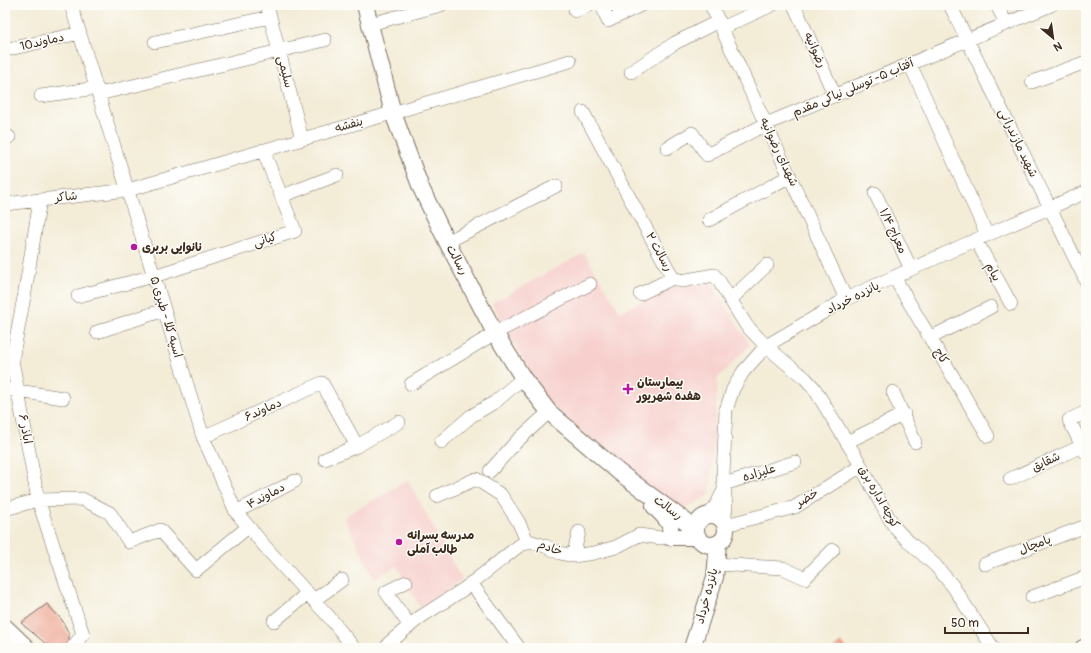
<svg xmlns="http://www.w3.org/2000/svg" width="1091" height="653" font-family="Pangolin,'Playpen Sans Arabic',sans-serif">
	<rect width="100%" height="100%" fill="#fdfcf7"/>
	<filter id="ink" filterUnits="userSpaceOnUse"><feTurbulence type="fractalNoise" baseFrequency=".025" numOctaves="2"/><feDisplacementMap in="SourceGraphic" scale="8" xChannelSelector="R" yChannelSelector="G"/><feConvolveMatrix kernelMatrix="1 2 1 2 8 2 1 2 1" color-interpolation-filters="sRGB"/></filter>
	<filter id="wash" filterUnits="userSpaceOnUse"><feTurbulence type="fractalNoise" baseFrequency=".012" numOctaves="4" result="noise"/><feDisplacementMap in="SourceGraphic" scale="16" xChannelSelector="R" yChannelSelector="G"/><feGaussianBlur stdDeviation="0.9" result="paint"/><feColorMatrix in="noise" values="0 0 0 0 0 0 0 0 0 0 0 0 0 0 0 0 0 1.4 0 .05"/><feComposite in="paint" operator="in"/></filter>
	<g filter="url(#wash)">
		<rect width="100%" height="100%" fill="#f3ecd7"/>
		<path fill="#f7d0cd" d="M 584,253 L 620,312 L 671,287 L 711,283 L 750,345 L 718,378 L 710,495 L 676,513 L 545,401 L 492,303 Z
			M 408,480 L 462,580 L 420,607 L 397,566 L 374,579 L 344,517 Z"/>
		<g id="blocks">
			<path fill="#ec9f8b" d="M 47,604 L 62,620 L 69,634 L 69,645 L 66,648 L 51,648 L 21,623 Z
				M 841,642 L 847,648 L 833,648 Z"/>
		</g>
	</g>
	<g filter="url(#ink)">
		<use href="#blocks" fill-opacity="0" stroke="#7b6e5f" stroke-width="1"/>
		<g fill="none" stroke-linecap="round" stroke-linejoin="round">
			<defs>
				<path id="minor" d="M 71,5 L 203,437 L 236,512 L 268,550 L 330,618 L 354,648
					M 267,5 L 302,139
					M 602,5 L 608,21 L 641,5
					M 711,5 L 846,299
					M 794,5 L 835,96
					M 950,5 L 1086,281
					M 997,5 L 1006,24
					M 575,11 L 588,5
					M 370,24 L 441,5
					M 722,28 L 772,5
					M 155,42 L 270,17
					M 5,50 L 80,33
					M 910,64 L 987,235
					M 631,72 L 675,43 L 719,21
					M 1032,82 L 1086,62
					M 99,94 L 325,40
					M 41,96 L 97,88
					M 583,112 L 673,278 L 682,281 L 714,275 L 719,281 L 746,325 L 766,346 L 792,368 L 805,378 L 814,388 L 856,457 L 886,513 L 896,529 L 910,543 L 935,565 L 952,585 L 993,648
					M 5,137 L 9,137
					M 667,148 L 692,133 L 707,155 L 766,124 L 1051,5
					M 875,193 L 911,269
					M 282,196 L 337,175
					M 40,200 L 25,292 L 12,360 L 38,500 L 83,634 L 72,648
					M 5,204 L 128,190 L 570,61
					M 709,220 L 790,176
					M 976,240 L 1011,304
					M 447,242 L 556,186
					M 894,277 L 988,436
					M 640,294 L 673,278
					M 78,296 L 154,276 L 295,231 L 263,150
					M 730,300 L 767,265
					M 97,332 L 164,310
					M 930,338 L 991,307
					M 411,384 L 495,333 L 590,284
					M 5,389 L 63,398
					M 893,392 L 915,442
					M 203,437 L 322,383 L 357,446
					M 441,442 L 471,416 L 495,402 L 523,378
					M 847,442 L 904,414
					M 1085,452 L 1069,420 L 1086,412
					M 325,459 L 357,446 L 399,422
					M 490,471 L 517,441 L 549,412
					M 1010,479 L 1082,446
					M 724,484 L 795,462
					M 437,496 L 476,479 L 501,495 L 518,521 L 528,543
					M 5,509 L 38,500 L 82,499 L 110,513 L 129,542 L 160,530 L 196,570 L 248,527
					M 236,512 L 295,481
					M 709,515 L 717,504 L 724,490
					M 724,522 L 726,507 L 723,476 L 726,410 L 733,389 L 743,372 L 766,346 L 846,299 L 964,245 L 1086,192
					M 726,525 L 795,507 L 861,466
					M 573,556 L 579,532
					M 716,564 L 783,568 L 805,578 L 833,550
					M 985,564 L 1086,526
					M 406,582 L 386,592 L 410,626
					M 471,583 L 519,648
					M 1032,597 L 1086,577
					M 314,600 L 342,580
					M 274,621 L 308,593
					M 386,648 L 389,643 L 419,618 L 464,589 L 520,545 L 532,542 L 545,546 L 560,553 L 573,556 L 594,553 L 616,547 L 639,535 L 660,538 L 669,537"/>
				<path id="major" d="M 365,5 L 393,113 L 421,188 L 447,242 L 495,333 L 523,378 L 549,412 L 620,473 L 696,529
					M 654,506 C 662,515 675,524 669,537 L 698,537
					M696 530a15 15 0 1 1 30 0a15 15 0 1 1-30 0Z
					M 5,627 L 27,648
					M 692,648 L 715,577 L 718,543
					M 1083,648 L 1086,647"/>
			</defs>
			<use href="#minor" stroke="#7b6e5f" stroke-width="14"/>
			<use href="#major" stroke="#7b6e5f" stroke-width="18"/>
			<use href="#minor" stroke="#fff" stroke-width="13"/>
			<use href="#major" stroke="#fff" stroke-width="16"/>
		</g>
	</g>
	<g fill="#b5179e" stroke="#fdfcf7" stroke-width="1.5">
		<circle cx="134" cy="247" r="4"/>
		<path d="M626 383h4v4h4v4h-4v4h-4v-4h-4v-4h4z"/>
		<circle cx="399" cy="542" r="4"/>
	</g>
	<g text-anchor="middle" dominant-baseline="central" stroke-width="3" stroke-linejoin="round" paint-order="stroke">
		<g font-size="12" fill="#3b2a1e" stroke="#fdfcf7">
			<text transform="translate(42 42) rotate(-13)">دماوند10</text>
			<text transform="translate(815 50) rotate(66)">رضوانیه</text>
			<text transform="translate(285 72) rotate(76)">سلیمی</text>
			<text transform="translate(853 88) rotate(-23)">آفتاب ۵- توسلی نیاکی مقدم</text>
			<text transform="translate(349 125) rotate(-16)">بنفشه</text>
			<text transform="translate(1018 143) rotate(64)">شهید مازندرانی</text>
			<text transform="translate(779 152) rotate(65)">شهدای رضوانیه</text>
			<text transform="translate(66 197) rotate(-6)">شاکر</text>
			<text transform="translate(893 231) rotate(65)">معراج ۱/۴</text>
			<text transform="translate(265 240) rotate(-18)">کیانی</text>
			<text transform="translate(659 252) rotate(61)">رسالت ۲</text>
			<text transform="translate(457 260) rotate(62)">رسالت</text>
			<text transform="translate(993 272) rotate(61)">پیام</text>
			<text transform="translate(853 298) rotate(-27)">پانزده خرداد</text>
			<text transform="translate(166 317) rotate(73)">اسپه کلا - طبری ۵</text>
			<text transform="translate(941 356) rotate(59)">کاج</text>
			<text transform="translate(263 410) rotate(-24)">دماوند۶</text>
			<text transform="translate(25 429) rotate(80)">اباذر ۶</text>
			<text transform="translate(1046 462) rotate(-25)">شقایق</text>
			<text transform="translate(759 473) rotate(-17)">علیزاده</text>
			<text transform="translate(266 496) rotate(-28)">دماوند۴</text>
			<text transform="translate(879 497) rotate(60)">کوچه اداره برق</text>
			<text transform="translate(807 498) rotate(-31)">خضر</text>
			<text transform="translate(668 508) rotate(36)">رسالت</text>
			<text transform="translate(1035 545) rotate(-21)">پامچال</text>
			<text transform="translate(550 548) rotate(19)">خادم</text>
			<text transform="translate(707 596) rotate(-75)">پانزده خرداد</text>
		</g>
		<g font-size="12" font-weight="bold" fill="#3b2a1e" stroke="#fdfcf7" text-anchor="start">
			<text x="142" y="247">نانوایی بربری</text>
			<text x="637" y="382">بیمارستان<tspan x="637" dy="14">هفده شهریور</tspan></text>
			<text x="407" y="535">مدرسه پسرانه<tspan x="407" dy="14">طالب آملی</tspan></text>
		</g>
	</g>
	<rect width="1091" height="653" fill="none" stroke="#fdfcf7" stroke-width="20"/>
	<g transform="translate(1053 38) rotate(151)" stroke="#fdfcf7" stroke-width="3" paint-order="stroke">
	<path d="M0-3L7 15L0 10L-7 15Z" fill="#3b2a1e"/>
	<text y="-6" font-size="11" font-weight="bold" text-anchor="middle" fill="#3b2a1e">N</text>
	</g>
	<path d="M945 627v6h83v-6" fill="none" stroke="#3b2a1e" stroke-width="2"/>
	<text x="951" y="627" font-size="12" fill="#3b2a1e" stroke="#fdfcf7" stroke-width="3" paint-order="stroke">50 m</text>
</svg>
